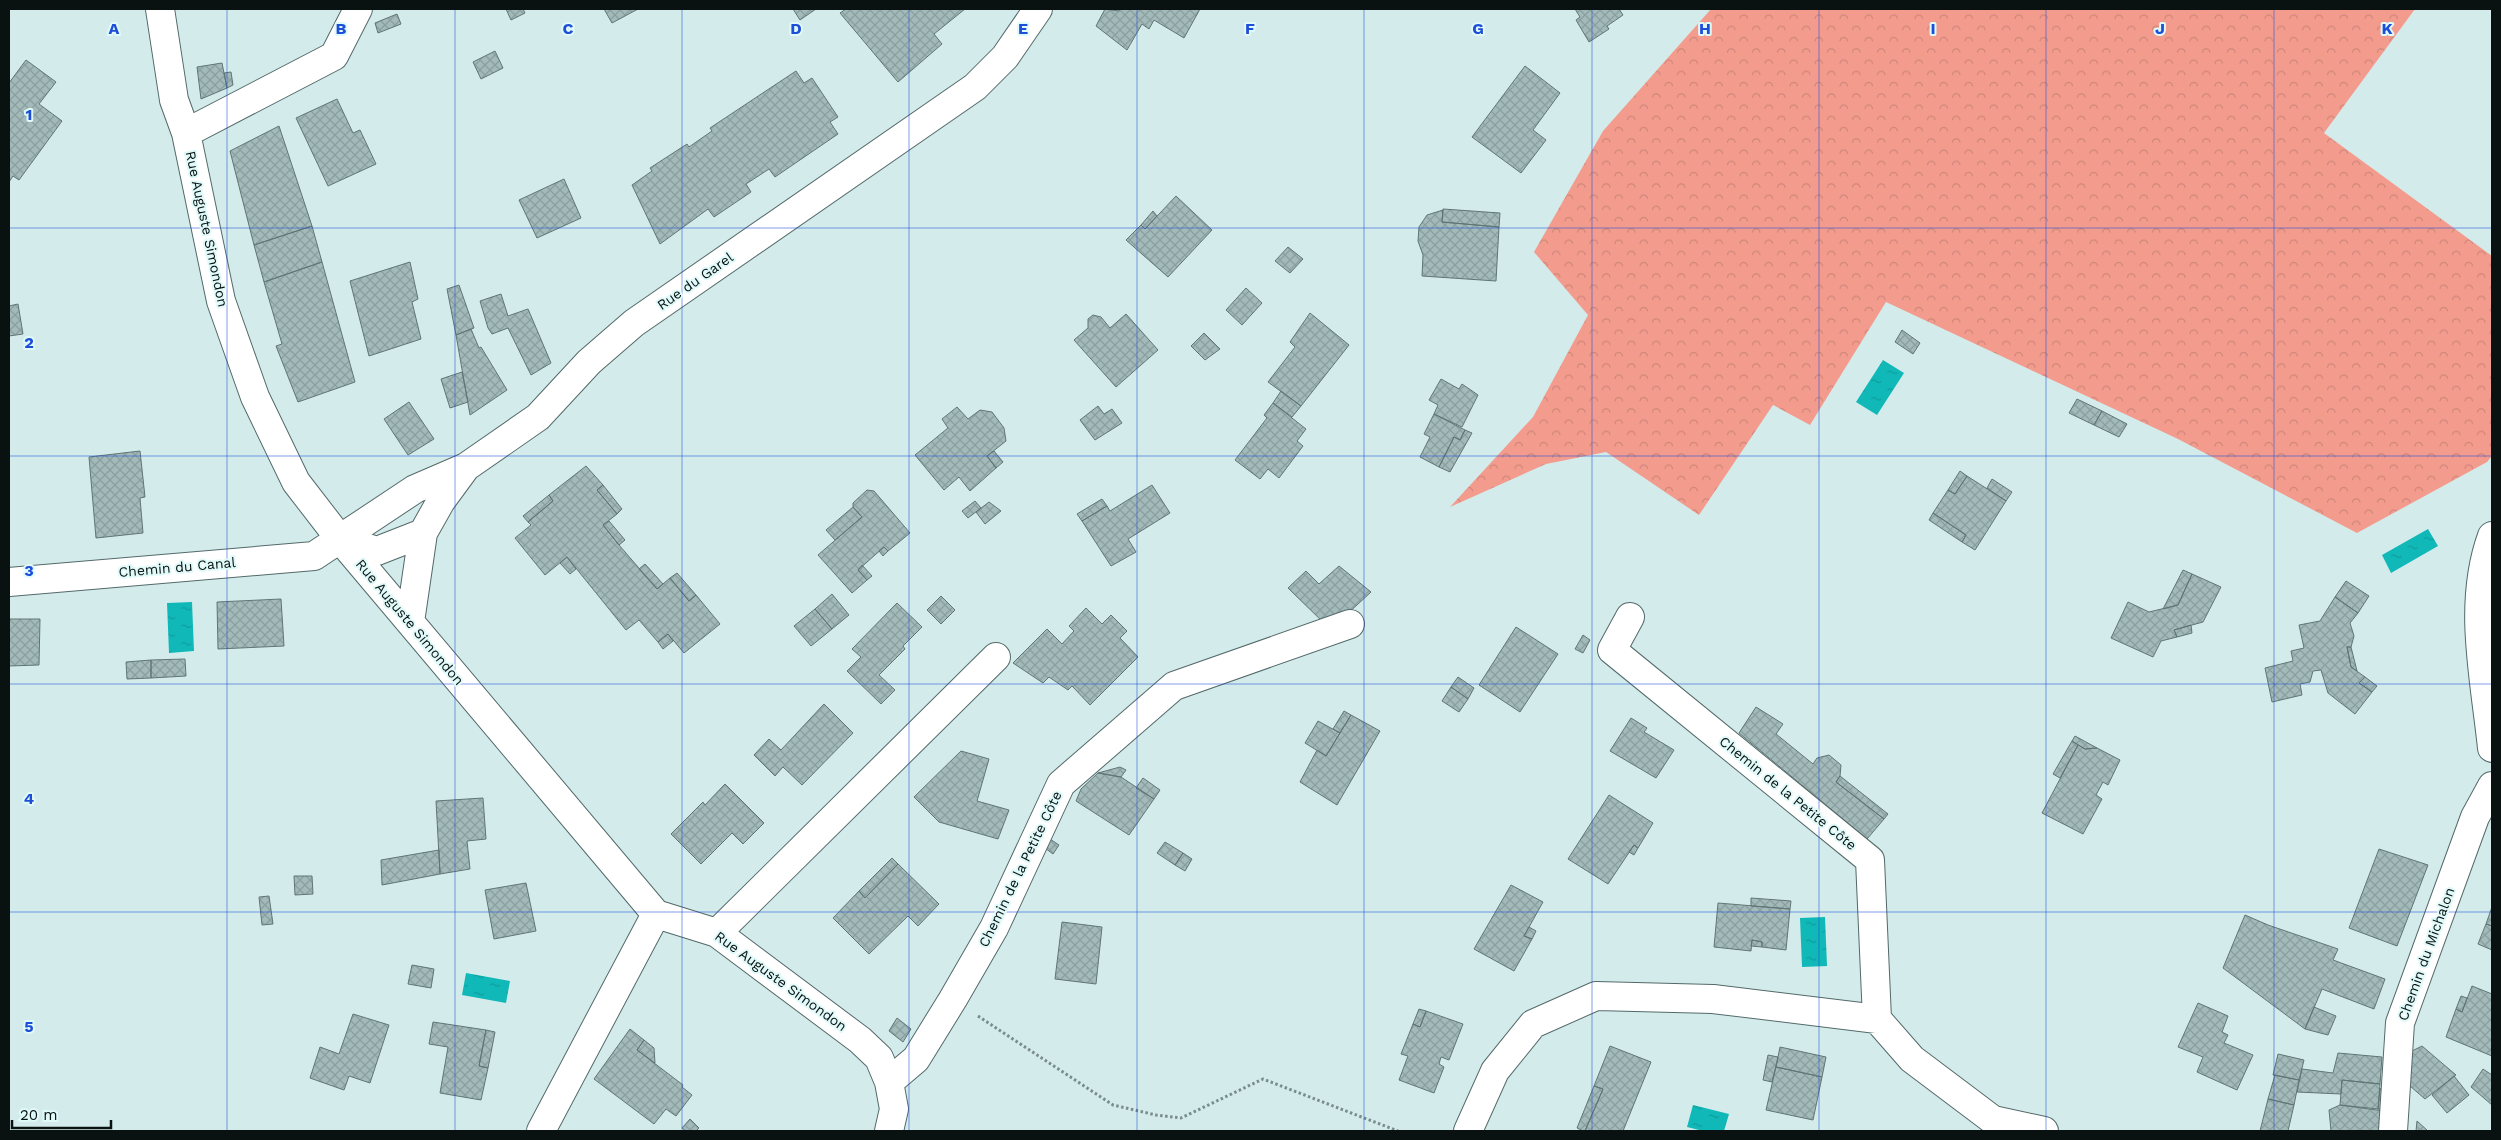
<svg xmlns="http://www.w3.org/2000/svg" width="2501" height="1140" font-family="'Work Sans',sans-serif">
	<defs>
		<pattern id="forest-crowns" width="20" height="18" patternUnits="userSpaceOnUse" patternTransform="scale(1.25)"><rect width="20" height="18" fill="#f39c8e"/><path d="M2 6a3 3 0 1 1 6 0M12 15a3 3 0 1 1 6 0" fill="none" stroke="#cf8579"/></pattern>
		<pattern id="water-ripples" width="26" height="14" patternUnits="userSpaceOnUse" patternTransform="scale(1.25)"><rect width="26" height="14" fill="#10b8b8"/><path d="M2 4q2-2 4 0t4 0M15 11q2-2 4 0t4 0" fill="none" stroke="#0e9d9d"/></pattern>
		<pattern id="building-cross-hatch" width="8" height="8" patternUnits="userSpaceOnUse" patternTransform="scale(1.25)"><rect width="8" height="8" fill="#a3baba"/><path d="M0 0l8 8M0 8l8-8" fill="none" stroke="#8b9f9f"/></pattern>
	</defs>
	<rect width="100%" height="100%" fill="#d3eceb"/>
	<path fill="url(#forest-crowns)" d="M 1711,9 L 2415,9 L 2324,133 L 2492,256 L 2492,456 L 2487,462 L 2357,533 L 2178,439 L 1886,302 L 1810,425 L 1773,405 L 1699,515 L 1606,452 L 1546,464 L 1450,507 L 1533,417 L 1588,315 L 1534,252 L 1603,131 Z"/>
	<path fill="url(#water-ripples)" d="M 1883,360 L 1904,373 L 1877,415 L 1856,402 Z
		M 2428,529 L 2438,546 L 2391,573 L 2382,555 Z
		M 192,602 L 194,651 L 169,653 L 167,603 Z
		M 1825,917 L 1827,966 L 1802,967 L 1800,918 Z
		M 466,973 L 510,981 L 506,1003 L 462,995 Z
		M 1693,1105 L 1729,1114 L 1724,1131 L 1703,1131 L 1687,1127 Z"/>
	<path fill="url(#building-cross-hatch)" stroke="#607675" d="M 506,9 L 523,9 L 525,13 L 511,20 Z
		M 604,9 L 638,9 L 612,23 Z
		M 793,9 L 816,9 L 800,20 Z
		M 846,9 L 965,9 L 934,34 L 942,44 L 898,82 L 840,13 Z
		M 1105,9 L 1119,11 L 1120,9 L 1200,9 L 1184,38 L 1154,20 L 1149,29 L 1142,24 L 1127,50 L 1096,26 Z
		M 1575,9 L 1619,9 L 1623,15 L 1607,26 L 1609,29 L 1589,42 L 1576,20 L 1580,17 Z
		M 397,14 L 401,24 L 378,33 L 375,23 Z
		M 495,51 L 503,68 L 481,79 L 473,62 Z
		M 26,60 L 56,82 L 39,104 L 62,121 L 19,180 L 13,176 L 9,182 L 9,83 Z
		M 222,63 L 227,88 L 201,99 L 197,67 Z
		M 1525,66 L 1560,93 L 1533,130 L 1546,140 L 1521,173 L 1472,137 Z
		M 796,71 L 804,83 L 812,78 L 838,117 L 830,122 L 838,134 L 775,177 L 769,169 L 746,184 L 751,192 L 714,217 L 708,209 L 660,244 L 632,185 L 652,171 L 650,168 L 687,144 L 689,147 L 712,131 L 710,128 Z
		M 231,72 L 233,85 L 227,88 L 224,73 Z
		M 337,99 L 353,133 L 360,130 L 376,164 L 328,186 L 296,118 Z
		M 279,126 L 312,226 L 254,245 L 230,151 Z
		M 564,179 L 581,218 L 537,238 L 519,200 Z
		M 1176,196 L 1212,230 L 1168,277 L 1126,240 L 1141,225 L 1145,229 Z
		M 1443,209 L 1500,213 L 1499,227 L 1442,222 Z
		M 1443,210 L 1442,222 L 1499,227 L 1496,281 L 1422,276 L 1423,255 L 1418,241 L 1419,227 L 1427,215 Z
		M 1153,211 L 1157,216 L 1145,229 L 1141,225 Z
		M 312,226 L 322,262 L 264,282 L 254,245 Z
		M 1288,247 L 1303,259 L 1290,273 L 1275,261 Z
		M 322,262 L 355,382 L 298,402 L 276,346 L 282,344 L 264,282 Z
		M 410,262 L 418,299 L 412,302 L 421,339 L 369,356 L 350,281 Z
		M 459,285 L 474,328 L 456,335 L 447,289 Z
		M 1246,288 L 1262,303 L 1242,325 L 1226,310 Z
		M 501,294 L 508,316 L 528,309 L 551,363 L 531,375 L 508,328 L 492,334 L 488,328 L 480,301 Z
		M 18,304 L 23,334 L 9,336 L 9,306 Z
		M 1310,313 L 1349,345 L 1301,406 L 1268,382 L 1295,347 L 1290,342 Z
		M 1126,314 L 1158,350 L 1116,387 L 1074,340 L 1088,328 L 1088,319 L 1093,315 L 1101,317 L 1110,328 Z
		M 471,329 L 479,348 L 481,347 L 507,390 L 470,415 L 456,335 Z
		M 1902,330 L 1920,343 L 1913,354 L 1895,342 Z
		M 1204,333 L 1220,349 L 1205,360 L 1191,346 Z
		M 462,372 L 468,402 L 450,408 L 441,379 Z
		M 1441,379 L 1459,389 L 1462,384 L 1478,395 L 1462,427 L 1434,414 L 1438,405 L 1429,400 Z
		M 1281,391 L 1301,406 L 1292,417 L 1273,403 Z
		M 2077,399 L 2102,411 L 2094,425 L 2069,413 Z
		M 409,402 L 434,439 L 408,455 L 384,419 Z
		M 1273,403 L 1306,429 L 1297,441 L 1303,446 L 1279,478 L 1268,469 L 1260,479 L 1235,460 L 1267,418 L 1264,415 Z
		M 1098,406 L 1104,414 L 1112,409 L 1122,423 L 1095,440 L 1080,420 Z
		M 957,407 L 968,419 L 980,410 L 992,412 L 1004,428 L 1006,441 L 987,456 L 996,468 L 970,491 L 959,477 L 944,490 L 915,455 L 948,428 L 942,419 Z
		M 2102,411 L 2127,424 L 2119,437 L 2094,425 Z
		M 1434,414 L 1465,430 L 1460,440 L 1454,437 L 1439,467 L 1420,457 L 1430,437 L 1424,434 Z
		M 1465,430 L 1472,433 L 1450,472 L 1439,467 L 1454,437 L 1460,440 Z
		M 140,451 L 145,497 L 140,498 L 143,533 L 96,538 L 89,457 Z
		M 994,451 L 1003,462 L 996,468 L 987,456 Z
		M 586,466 L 603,485 L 597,490 L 617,514 L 603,525 L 619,545 L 657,589 L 670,578 L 689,601 L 696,595 L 720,624 L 684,653 L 668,634 L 658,642 L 639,620 L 626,630 L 567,557 L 545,575 L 515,538 L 531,525 L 528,522 L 553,501 L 549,495 Z
		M 1960,471 L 1967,476 L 1955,494 L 1948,490 Z
		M 1967,476 L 2006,501 L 1975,550 L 1962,542 L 1966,535 L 1933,513 L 1948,490 L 1955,494 Z
		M 1992,479 L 2012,492 L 2006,501 L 1987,488 Z
		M 603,485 L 622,509 L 617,514 L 597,490 Z
		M 1152,485 L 1170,513 L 1128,539 L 1136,552 L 1111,566 L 1082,521 L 1107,506 L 1110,511 Z
		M 867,490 L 874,491 L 910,533 L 888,551 L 884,547 L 858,570 L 867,580 L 852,593 L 818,555 L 862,517 L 853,507 L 853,503 Z
		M 549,495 L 553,501 L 528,522 L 523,516 Z
		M 1102,499 L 1107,506 L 1082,521 L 1077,514 Z
		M 975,501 L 981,508 L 968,518 L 962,511 Z
		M 989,502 L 1001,511 L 985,524 L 976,512 Z
		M 853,507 L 862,517 L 835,540 L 826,530 Z
		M 1933,513 L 1966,535 L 1962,542 L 1929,520 Z
		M 609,521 L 625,540 L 619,545 L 603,525 Z
		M 884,547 L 888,551 L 883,556 L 879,551 Z
		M 567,557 L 576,569 L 570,574 L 560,563 Z
		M 645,564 L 663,584 L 657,589 L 639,569 Z
		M 862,565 L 872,576 L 867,580 L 858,570 Z
		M 1339,566 L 1371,592 L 1344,617 L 1326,625 L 1288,588 L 1306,571 L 1319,584 Z
		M 2183,570 L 2192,574 L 2178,605 L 2163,609 Z
		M 677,573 L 696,595 L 689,601 L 670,578 Z
		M 2192,574 L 2221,587 L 2203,622 L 2174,630 L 2177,637 L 2161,641 L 2153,657 L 2111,638 L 2128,602 L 2149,612 L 2178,605 Z
		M 2346,581 L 2369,596 L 2358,613 L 2335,597 Z
		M 832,594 L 849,615 L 832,629 L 815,609 Z
		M 941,596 L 955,610 L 941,624 L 927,610 Z
		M 2335,597 L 2358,613 L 2350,623 L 2354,636 L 2351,647 L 2347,647 L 2351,667 L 2365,677 L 2359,683 L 2372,692 L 2355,714 L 2328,693 L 2321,670 L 2313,671 L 2310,682 L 2300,684 L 2302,695 L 2272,702 L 2265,668 L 2293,661 L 2291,651 L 2304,648 L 2299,625 L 2320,621 Z
		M 281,599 L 284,646 L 218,649 L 217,602 Z
		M 897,603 L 922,627 L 903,646 L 905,649 L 879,675 L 895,690 L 881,704 L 847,671 L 861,657 L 852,649 Z
		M 1086,608 L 1102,624 L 1111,615 L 1127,631 L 1120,638 L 1138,657 L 1090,705 L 1072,686 L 1068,690 L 1049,677 L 1043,683 L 1013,663 L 1047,629 L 1062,644 L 1074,631 L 1069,626 Z
		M 815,609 L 832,629 L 811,646 L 794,626 Z
		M 9,619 L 40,619 L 39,665 L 9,666 Z
		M 2191,625 L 2192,633 L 2177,637 L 2174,630 Z
		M 1516,627 L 1558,654 L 1520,712 L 1479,685 Z
		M 668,634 L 673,641 L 663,649 L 658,642 Z
		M 1583,635 L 1590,640 L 1583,653 L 1575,649 Z
		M 2347,647 L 2351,647 L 2357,671 L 2351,667 Z
		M 185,659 L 186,676 L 151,678 L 151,660 Z
		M 151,660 L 151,678 L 127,679 L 126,662 Z
		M 1458,677 L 1474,688 L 1468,699 L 1451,687 Z
		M 2365,677 L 2377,686 L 2372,692 L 2359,683 Z
		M 1451,687 L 1468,699 L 1459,712 L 1442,701 Z
		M 824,704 L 853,733 L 802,785 L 783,767 L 775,776 L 754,755 L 769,739 L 781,750 Z
		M 1756,707 L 1783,724 L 1776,734 L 1813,764 L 1817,758 L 1829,755 L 1841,765 L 1840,776 L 1836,782 L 1884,819 L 1867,839 L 1739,733 Z
		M 1344,711 L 1351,715 L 1340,733 L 1333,729 Z
		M 1351,715 L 1380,731 L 1337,805 L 1300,782 L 1317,750 L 1326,756 Z
		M 1631,718 L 1647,728 L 1644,732 L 1674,750 L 1656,778 L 1610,751 Z
		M 1318,721 L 1340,733 L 1326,756 L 1305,743 Z
		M 2075,736 L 2097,748 L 2085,749 L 2072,741 Z
		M 2072,741 L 2078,745 L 2060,778 L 2053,774 Z
		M 2078,745 L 2085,749 L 2097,748 L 2120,760 L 2108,785 L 2103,782 L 2096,795 L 2102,799 L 2083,834 L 2042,813 Z
		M 961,751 L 989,759 L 977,801 L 1009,810 L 998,839 L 939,822 L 914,797 Z
		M 1120,767 L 1126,770 L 1121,777 L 1098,773 Z
		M 1098,773 L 1121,777 L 1154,799 L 1129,835 L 1076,801 L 1081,789 Z
		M 1840,776 L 1888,814 L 1884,819 L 1836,782 Z
		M 1143,778 L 1160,790 L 1154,799 L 1136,788 Z
		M 725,784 L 764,823 L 743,844 L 732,833 L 701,864 L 671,834 L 703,802 L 705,805 Z
		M 1609,795 L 1653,823 L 1638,848 L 1634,845 L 1608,884 L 1568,859 Z
		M 483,798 L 486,839 L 467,841 L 470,869 L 440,874 L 436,801 Z
		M 1050,839 L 1059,845 L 1053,854 L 1045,848 Z
		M 1165,842 L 1183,853 L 1175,865 L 1157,853 Z
		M 1634,845 L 1638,848 L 1634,855 L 1629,852 Z
		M 2379,849 L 2428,865 L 2397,946 L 2349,928 Z
		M 439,850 L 440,874 L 382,885 L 381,860 Z
		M 1183,853 L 1192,859 L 1185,871 L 1175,865 Z
		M 892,858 L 898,864 L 865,898 L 859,891 Z
		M 898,864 L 939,904 L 918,926 L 908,916 L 869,954 L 833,918 L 859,891 L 865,898 Z
		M 294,876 L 312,876 L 313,894 L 295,895 Z
		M 526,883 L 536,931 L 494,939 L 485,890 Z
		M 1511,885 L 1543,902 L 1524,936 L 1532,939 L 1514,971 L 1474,949 Z
		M 269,896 L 273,924 L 262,925 L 259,897 Z
		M 1751,898 L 1791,901 L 1790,909 L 1751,906 Z
		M 1718,903 L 1790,909 L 1786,950 L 1762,947 L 1762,942 L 1752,940 L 1751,951 L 1714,947 Z
		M 2492,907 L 2492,926 L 2486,924 Z
		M 2245,915 L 2268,925 L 2338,949 L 2333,960 L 2385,979 L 2374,1009 L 2322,989 L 2305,1029 L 2223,968 Z
		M 1062,922 L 1102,927 L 1096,984 L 1055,979 Z
		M 2486,924 L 2492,926 L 2492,950 L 2478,944 Z
		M 1529,927 L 1536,931 L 1532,939 L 1524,936 Z
		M 1752,940 L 1762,942 L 1762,947 L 1751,946 Z
		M 412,965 L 434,969 L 431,988 L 408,984 Z
		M 2472,986 L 2492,994 L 2492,1056 L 2446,1037 L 2456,1009 L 2462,1012 Z
		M 2461,996 L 2467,998 L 2462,1012 L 2456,1009 Z
		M 2198,1003 L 2228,1016 L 2222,1032 L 2228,1035 L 2224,1043 L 2253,1055 L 2237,1090 L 2197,1072 L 2203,1057 L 2178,1047 Z
		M 2314,1007 L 2336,1016 L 2328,1035 L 2305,1029 Z
		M 1419,1009 L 1426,1011 L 1420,1027 L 1413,1024 Z
		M 1426,1011 L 1463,1024 L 1449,1060 L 1441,1057 L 1439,1064 L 1444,1067 L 1434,1093 L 1399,1080 L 1408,1056 L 1401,1054 L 1413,1024 L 1420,1027 Z
		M 353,1014 L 389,1025 L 370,1083 L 349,1076 L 344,1090 L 310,1078 L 320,1047 L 339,1054 Z
		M 897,1018 L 911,1029 L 903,1042 L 889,1031 Z
		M 433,1022 L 486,1030 L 479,1066 L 488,1068 L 481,1100 L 440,1093 L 448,1047 L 429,1044 Z
		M 630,1029 L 644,1040 L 637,1050 L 683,1085 L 682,1087 L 692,1095 L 676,1116 L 666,1109 L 654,1124 L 594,1079 Z
		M 486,1030 L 495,1032 L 488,1068 L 479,1066 Z
		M 644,1040 L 654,1048 L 655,1063 L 637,1050 Z
		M 1610,1046 L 1651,1062 L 1623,1131 L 1585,1131 L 1603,1089 L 1594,1086 Z
		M 2422,1046 L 2456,1075 L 2425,1099 L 2410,1086 L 2402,1056 Z
		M 1780,1047 L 1826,1057 L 1822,1077 L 1776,1067 Z
		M 2338,1053 L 2382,1057 L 2380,1084 L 2342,1080 L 2341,1094 L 2297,1092 L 2302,1069 L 2333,1073 Z
		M 2278,1054 L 2304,1060 L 2299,1080 L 2273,1075 Z
		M 1768,1055 L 1778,1057 L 1772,1082 L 1763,1080 Z
		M 1776,1067 L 1822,1077 L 1813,1120 L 1766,1110 Z
		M 2483,1069 L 2492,1075 L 2492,1105 L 2471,1087 Z
		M 2275,1075 L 2299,1080 L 2294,1105 L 2268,1099 Z
		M 2454,1076 L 2469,1095 L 2447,1113 L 2432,1095 Z
		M 2342,1080 L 2380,1084 L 2378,1109 L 2340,1105 Z
		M 1594,1086 L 1603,1089 L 1585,1131 L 1583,1131 L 1577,1128 Z
		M 2380,1088 L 2386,1094 L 2384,1111 L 2378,1109 Z
		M 2268,1099 L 2294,1105 L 2288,1131 L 2260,1131 Z
		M 2340,1105 L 2384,1111 L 2382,1131 L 2331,1131 L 2329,1110 Z
		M 690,1119 L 699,1128 L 696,1131 L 686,1131 L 682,1128 Z
		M 2417,1121 L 2428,1131 L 2416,1131 Z"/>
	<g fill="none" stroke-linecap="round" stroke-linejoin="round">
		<defs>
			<path id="street" d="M 160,9 L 174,100 L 186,133 L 221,301 L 255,397 L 296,482 L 340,539 L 656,914 L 717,933 L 860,1040 L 879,1058 L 889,1082 L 894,1109 L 889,1131
				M 186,133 L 334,56 L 358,9
				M 2492,536 C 2467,604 2485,679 2492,748
				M 340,539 L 377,551 L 423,533
				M 9,582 L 314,556 L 415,489 L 466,467 L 538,417 L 589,362 L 634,323 L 975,87 L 1005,57 L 1038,9
				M 1630,617 L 1612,650 L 1870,860 L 1877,1019 L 1912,1059 L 1993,1120 L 2044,1131
				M 410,622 L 423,533 L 441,501 L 466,467
				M 717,933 L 996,657
				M 889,1082 L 916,1059 L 953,999 L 994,928 L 1061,784 L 1174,686 L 1350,624
				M 541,1131 L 656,914
				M 1468,1131 L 1495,1071 L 1533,1024 L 1596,996 L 1713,999 L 1877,1019
				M 2393,1131 L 2400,1023 L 2475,817 L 2492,786"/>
		</defs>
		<use href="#street" stroke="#546969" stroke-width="30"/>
		<path stroke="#7a8c8b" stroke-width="3" stroke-dasharray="2.5 2.5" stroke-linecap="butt" d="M 978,1016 L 1113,1105 L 1156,1115 L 1181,1118 L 1263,1079 L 1398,1131"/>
		<use href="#street" stroke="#fff" stroke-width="28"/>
	</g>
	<path fill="none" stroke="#1d4ed8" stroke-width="1" stroke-opacity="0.55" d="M 227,9 L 227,1131M 455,9 L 455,1131M 682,9 L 682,1131M 909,9 L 909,1131M 1137,9 L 1137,1131M 1364,9 L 1364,1131M 1592,9 L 1592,1131M 1819,9 L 1819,1131M 2046,9 L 2046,1131M 2274,9 L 2274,1131M 9,228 L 2492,228M 9,456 L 2492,456M 9,684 L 2492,684M 9,912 L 2492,912"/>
	<g text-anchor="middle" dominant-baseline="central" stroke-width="4" stroke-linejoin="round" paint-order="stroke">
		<g font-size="14" fill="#091111" stroke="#e0f9f9">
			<text transform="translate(207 229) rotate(78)">Rue Auguste Simondon</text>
			<text transform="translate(695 281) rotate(-35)">Rue du Garel</text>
			<text transform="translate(177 567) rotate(-5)">Chemin du Canal</text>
			<text transform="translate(410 622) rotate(50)">Rue Auguste Simondon</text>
			<text transform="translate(1788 793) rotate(39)">Chemin de la Petite Côte</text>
			<text transform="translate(1020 869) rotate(-64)">Chemin de la Petite Côte</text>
			<text transform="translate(2426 954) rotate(-70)">Chemin du Michalon</text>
			<text transform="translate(781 981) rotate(36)">Rue Auguste Simondon</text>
		</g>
	</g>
	<g font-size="16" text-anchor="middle" font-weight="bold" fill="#1d4ed8" stroke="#e0f9f9" stroke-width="4" stroke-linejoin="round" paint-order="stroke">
		<text x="114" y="34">A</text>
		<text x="341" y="34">B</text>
		<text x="568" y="34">C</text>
		<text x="796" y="34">D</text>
		<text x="1023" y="34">E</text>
		<text x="1250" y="34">F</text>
		<text x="1478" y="34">G</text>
		<text x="1705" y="34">H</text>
		<text x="1933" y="34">I</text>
		<text x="2160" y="34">J</text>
		<text x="2387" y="34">K</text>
		<text x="29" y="120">1</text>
		<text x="29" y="348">2</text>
		<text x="29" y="576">3</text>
		<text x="29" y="804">4</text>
		<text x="29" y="1032">5</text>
	</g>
	<rect width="2501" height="1140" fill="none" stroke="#091111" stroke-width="20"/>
	<path d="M12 1120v8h99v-8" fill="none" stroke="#091111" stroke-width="2.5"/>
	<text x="20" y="1120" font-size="15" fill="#091111" stroke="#e0f9f9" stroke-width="4" paint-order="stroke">20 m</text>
</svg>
